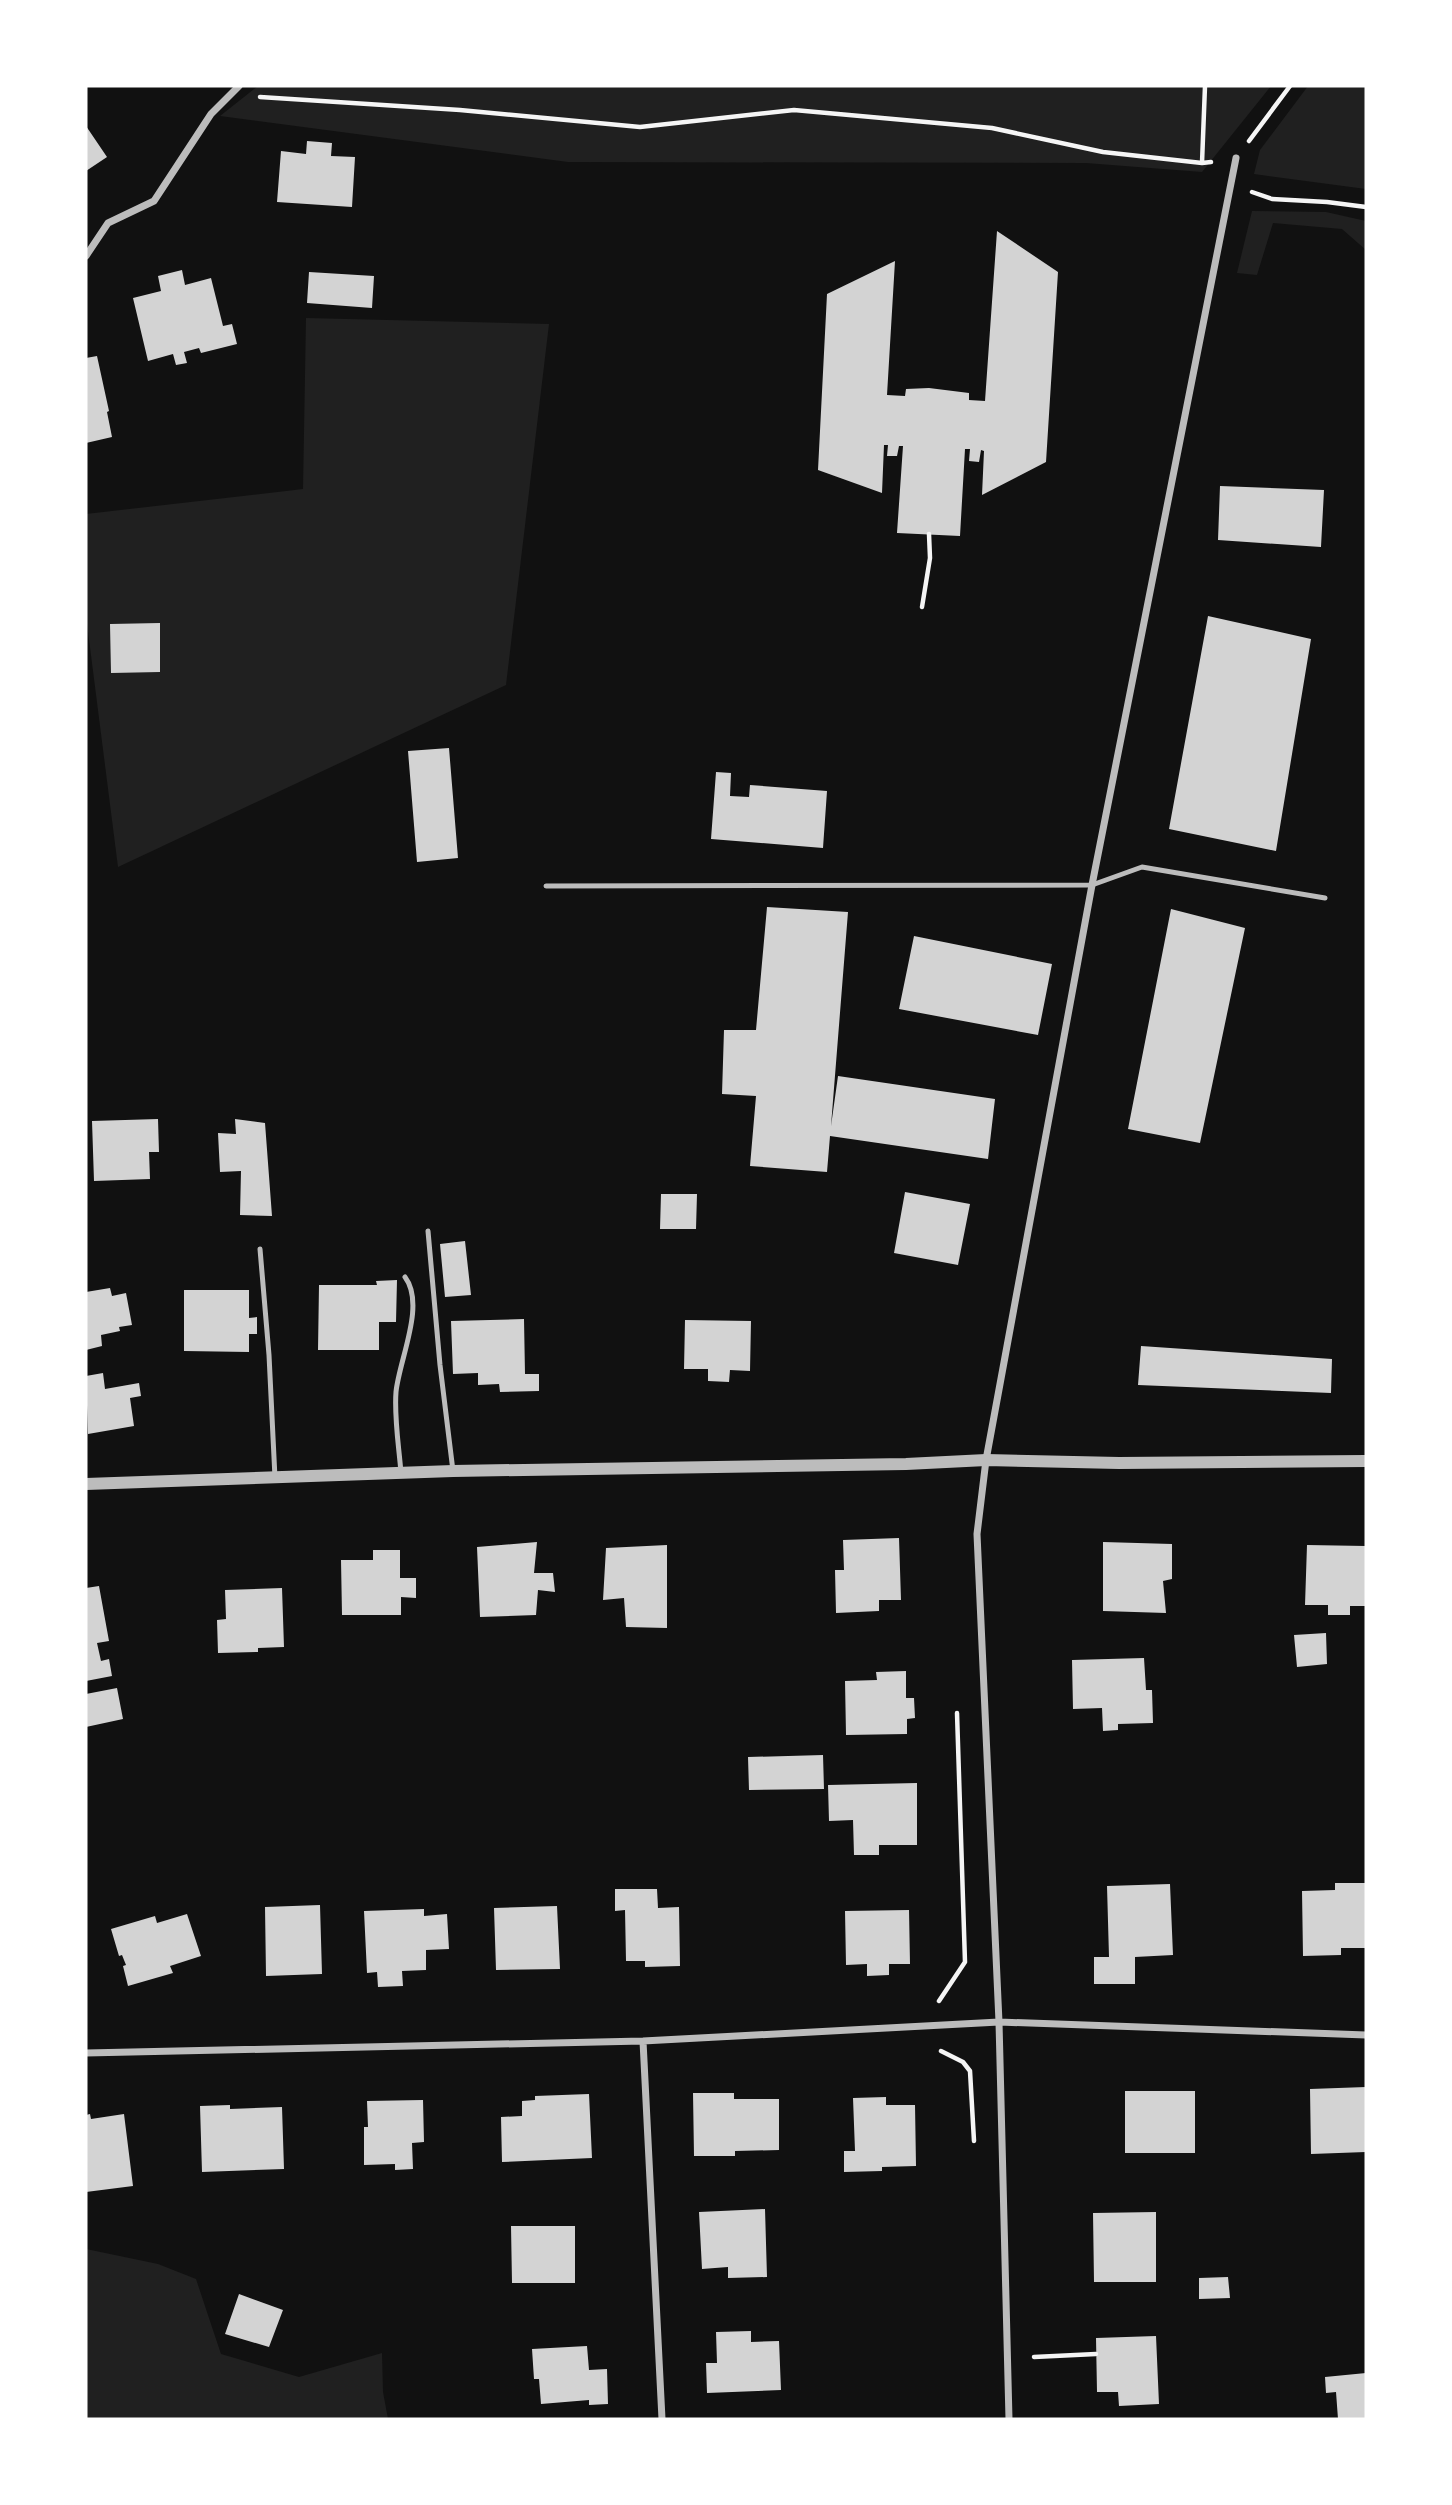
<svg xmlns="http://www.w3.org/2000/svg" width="1452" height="2505" font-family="'Titillium Web',sans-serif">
	<rect width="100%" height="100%" fill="#111"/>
	<path fill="#202020" d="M 258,86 L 1271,86 L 1202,172 L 1086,163 L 568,162 L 220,116 Z
		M 1308,86 L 1366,86 L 1366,189 L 1254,174 L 1260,150 Z
		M 1252,211 L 1326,212 L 1366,221 L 1366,250 L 1342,229 L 1273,223 L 1257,275 L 1237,273 Z
		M 306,318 L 549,324 L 506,685 L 118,867 L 86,616 L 86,514 L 303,489 Z
		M 86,2249 L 158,2264 L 196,2279 L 221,2354 L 299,2377 L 382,2353 L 383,2392 L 388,2419 L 86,2419 Z"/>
	<path fill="#d3d3d3" d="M 86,126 L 107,157 L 86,171 Z
		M 307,141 L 332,143 L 331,156 L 355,157 L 352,207 L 277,202 L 281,151 L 306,154 Z
		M 997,231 L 1058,272 L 1046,462 L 982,495 L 984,451 L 981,450 L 979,462 L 969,461 L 970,449 L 965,449 L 960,536 L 897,533 L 903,446 L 899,446 L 897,456 L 887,456 L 888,445 L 884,445 L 882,493 L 818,470 L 827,294 L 895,261 L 887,395 L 905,396 L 906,389 L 929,388 L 969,393 L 969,400 L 985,401 Z
		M 182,270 L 185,285 L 211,278 L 223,326 L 232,324 L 237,344 L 201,353 L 199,348 L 184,352 L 187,363 L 176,365 L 173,354 L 148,361 L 133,298 L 161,291 L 158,276 Z
		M 309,272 L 374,276 L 372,308 L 307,303 Z
		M 97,356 L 109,411 L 107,412 L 112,437 L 86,443 L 86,358 Z
		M 1220,486 L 1324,490 L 1321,547 L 1218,540 Z
		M 1208,616 L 1311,639 L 1276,851 L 1169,829 Z
		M 160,623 L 160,672 L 111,673 L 110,624 Z
		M 449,748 L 458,858 L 417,862 L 408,751 Z
		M 716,772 L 731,773 L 730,796 L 749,797 L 750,785 L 827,791 L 823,848 L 711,839 Z
		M 767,907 L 848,912 L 831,1126 L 838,1076 L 995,1099 L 988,1159 L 830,1136 L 827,1172 L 750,1166 L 756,1096 L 722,1094 L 724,1030 L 756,1030 Z
		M 1171,909 L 1245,928 L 1200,1143 L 1128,1129 Z
		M 914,936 L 1052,964 L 1038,1035 L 899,1009 Z
		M 158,1119 L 159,1152 L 149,1152 L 150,1179 L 94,1181 L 92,1121 Z
		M 235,1119 L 265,1123 L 272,1216 L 240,1215 L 241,1171 L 220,1172 L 218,1133 L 236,1134 Z
		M 905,1192 L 970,1204 L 958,1265 L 894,1253 Z
		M 661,1194 L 697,1194 L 696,1229 L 660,1229 Z
		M 465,1241 L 471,1295 L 445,1297 L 440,1244 Z
		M 397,1280 L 396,1322 L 379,1322 L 379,1350 L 318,1350 L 319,1285 L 377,1285 L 376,1281 Z
		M 110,1288 L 112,1296 L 126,1293 L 132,1325 L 119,1327 L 120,1331 L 101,1335 L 102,1346 L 86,1350 L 86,1292 Z
		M 184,1290 L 249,1290 L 249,1318 L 257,1317 L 257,1334 L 249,1334 L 249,1352 L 184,1351 Z
		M 524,1319 L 525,1374 L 539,1374 L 539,1391 L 500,1392 L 499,1384 L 478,1385 L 478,1373 L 453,1374 L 451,1321 Z
		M 685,1320 L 751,1321 L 750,1371 L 730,1370 L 729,1382 L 708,1381 L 708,1369 L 684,1369 Z
		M 1141,1346 L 1332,1359 L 1331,1393 L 1138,1385 Z
		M 103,1373 L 105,1389 L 139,1383 L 141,1396 L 130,1398 L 134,1426 L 88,1434 L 86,1376 Z
		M 899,1538 L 901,1600 L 879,1600 L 879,1611 L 836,1613 L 835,1570 L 844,1570 L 843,1540 Z
		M 537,1542 L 534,1573 L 553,1573 L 555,1592 L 538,1590 L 536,1615 L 480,1617 L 477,1547 Z
		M 1103,1542 L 1172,1544 L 1172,1579 L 1163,1581 L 1166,1613 L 1103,1611 Z
		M 667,1545 L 667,1628 L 626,1627 L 624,1598 L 603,1600 L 606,1548 Z
		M 1307,1545 L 1366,1546 L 1366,1606 L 1350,1606 L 1350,1615 L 1328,1615 L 1328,1605 L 1305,1605 Z
		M 373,1550 L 400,1550 L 400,1578 L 416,1578 L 416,1598 L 401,1597 L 401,1615 L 342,1615 L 341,1560 L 373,1560 Z
		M 99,1586 L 109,1641 L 97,1643 L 101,1661 L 109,1659 L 112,1676 L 86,1681 L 86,1588 Z
		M 282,1588 L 284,1647 L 258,1648 L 258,1652 L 218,1653 L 217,1620 L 226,1619 L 225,1590 Z
		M 1326,1633 L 1327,1664 L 1297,1667 L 1294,1635 Z
		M 1144,1658 L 1146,1690 L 1152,1690 L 1153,1723 L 1118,1724 L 1118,1730 L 1103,1731 L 1102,1708 L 1073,1709 L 1072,1660 Z
		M 906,1671 L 906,1698 L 914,1698 L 915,1718 L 907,1719 L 907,1734 L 846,1735 L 845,1681 L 877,1680 L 876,1672 Z
		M 117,1688 L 123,1719 L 86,1727 L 86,1694 Z
		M 823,1755 L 824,1789 L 749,1790 L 748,1757 Z
		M 917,1783 L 917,1845 L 879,1845 L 879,1855 L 854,1855 L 853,1820 L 829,1821 L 828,1785 Z
		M 1335,1883 L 1366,1883 L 1366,1948 L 1341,1948 L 1341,1955 L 1303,1956 L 1302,1891 L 1335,1890 Z
		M 1170,1884 L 1173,1955 L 1135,1957 L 1135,1984 L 1094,1984 L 1094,1957 L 1109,1957 L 1107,1886 Z
		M 615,1889 L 657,1889 L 658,1908 L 679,1907 L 680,1966 L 645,1967 L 645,1961 L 626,1961 L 625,1910 L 615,1911 Z
		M 320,1905 L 322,1974 L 266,1976 L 265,1907 Z
		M 557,1906 L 560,1969 L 496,1970 L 494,1908 Z
		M 424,1909 L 424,1916 L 447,1914 L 449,1949 L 426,1950 L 426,1970 L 402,1971 L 403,1986 L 378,1987 L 377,1972 L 367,1973 L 364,1911 Z
		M 909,1910 L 910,1964 L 889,1964 L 889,1975 L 867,1976 L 867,1964 L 846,1965 L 845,1911 Z
		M 187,1914 L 201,1956 L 170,1966 L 173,1973 L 128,1986 L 123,1966 L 126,1965 L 122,1955 L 119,1956 L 111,1929 L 155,1916 L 157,1923 Z
		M 1366,2087 L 1366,2152 L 1311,2154 L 1310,2089 Z
		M 1125,2091 L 1195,2091 L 1195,2153 L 1125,2153 Z
		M 693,2093 L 734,2093 L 734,2099 L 779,2099 L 779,2150 L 735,2151 L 735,2156 L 694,2156 Z
		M 589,2094 L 592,2158 L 502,2162 L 501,2117 L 522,2116 L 522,2101 L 535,2100 L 535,2096 Z
		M 886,2097 L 886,2105 L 915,2105 L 916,2166 L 882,2167 L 882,2171 L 844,2172 L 844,2151 L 855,2151 L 853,2098 Z
		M 423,2100 L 424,2142 L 412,2143 L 413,2169 L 395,2170 L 395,2164 L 364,2165 L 364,2127 L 368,2127 L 367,2101 Z
		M 230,2105 L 230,2109 L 282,2107 L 284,2169 L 202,2172 L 200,2106 Z
		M 90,2114 L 91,2119 L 124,2114 L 133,2186 L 86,2192 L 86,2115 Z
		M 765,2209 L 767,2277 L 728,2278 L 728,2267 L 702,2269 L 699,2212 Z
		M 1156,2212 L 1156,2282 L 1094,2282 L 1093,2213 Z
		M 511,2226 L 575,2226 L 575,2283 L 512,2283 Z
		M 1228,2277 L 1230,2298 L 1199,2299 L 1199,2278 Z
		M 239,2294 L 283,2310 L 269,2347 L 225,2334 Z
		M 751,2331 L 751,2342 L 779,2341 L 781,2390 L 707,2393 L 706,2363 L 717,2363 L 716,2332 Z
		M 1156,2336 L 1159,2404 L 1119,2406 L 1118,2392 L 1097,2392 L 1096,2338 Z
		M 587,2346 L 589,2370 L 607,2369 L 608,2404 L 589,2405 L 589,2400 L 541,2404 L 539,2379 L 534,2379 L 532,2349 Z
		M 1366,2373 L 1366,2419 L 1338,2419 L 1336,2392 L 1326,2393 L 1325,2377 Z"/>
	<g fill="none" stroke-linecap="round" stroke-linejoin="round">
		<path stroke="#f5f5f5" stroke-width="4.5" d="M 260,97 L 460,110 L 640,127 L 794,110 L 992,128 L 1103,152 L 1202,163 L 1211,162
			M 1249,141 L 1290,86
			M 1202,163 L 1205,86
			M 1252,192 L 1272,199 L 1327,202 L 1366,207
			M 922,607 L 930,558 L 929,534
			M 939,2001 L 965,1962 L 957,1713
			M 941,2051 L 963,2062 L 970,2071 L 974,2141
			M 1034,2357 L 1096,2354"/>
		<path stroke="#bcbcbc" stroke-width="5" d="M 546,886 L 1092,885 L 1142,867 L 1325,898
			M 428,1231 L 440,1365 L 453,1471
			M 260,1249 L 269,1355 L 275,1478
			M 401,1473 C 399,1447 394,1418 396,1392 C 399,1360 426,1305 405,1277"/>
		<path stroke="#bcbcbc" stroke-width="7" d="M 86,256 L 108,223 L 154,201 L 211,114 L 239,86
			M 643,2041 L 662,2419
			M 86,2053 L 643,2041 L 999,2022 L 1366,2035
			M 1009,2419 L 999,2022 L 977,1534 L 986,1460 L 1092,885 L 1236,158"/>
		<path stroke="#bcbcbc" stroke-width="12" d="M 86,1484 L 453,1471 L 906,1464 L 986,1460 L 1119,1463 L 1366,1461"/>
	</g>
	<rect width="1452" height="2505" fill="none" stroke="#ffffff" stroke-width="175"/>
</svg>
